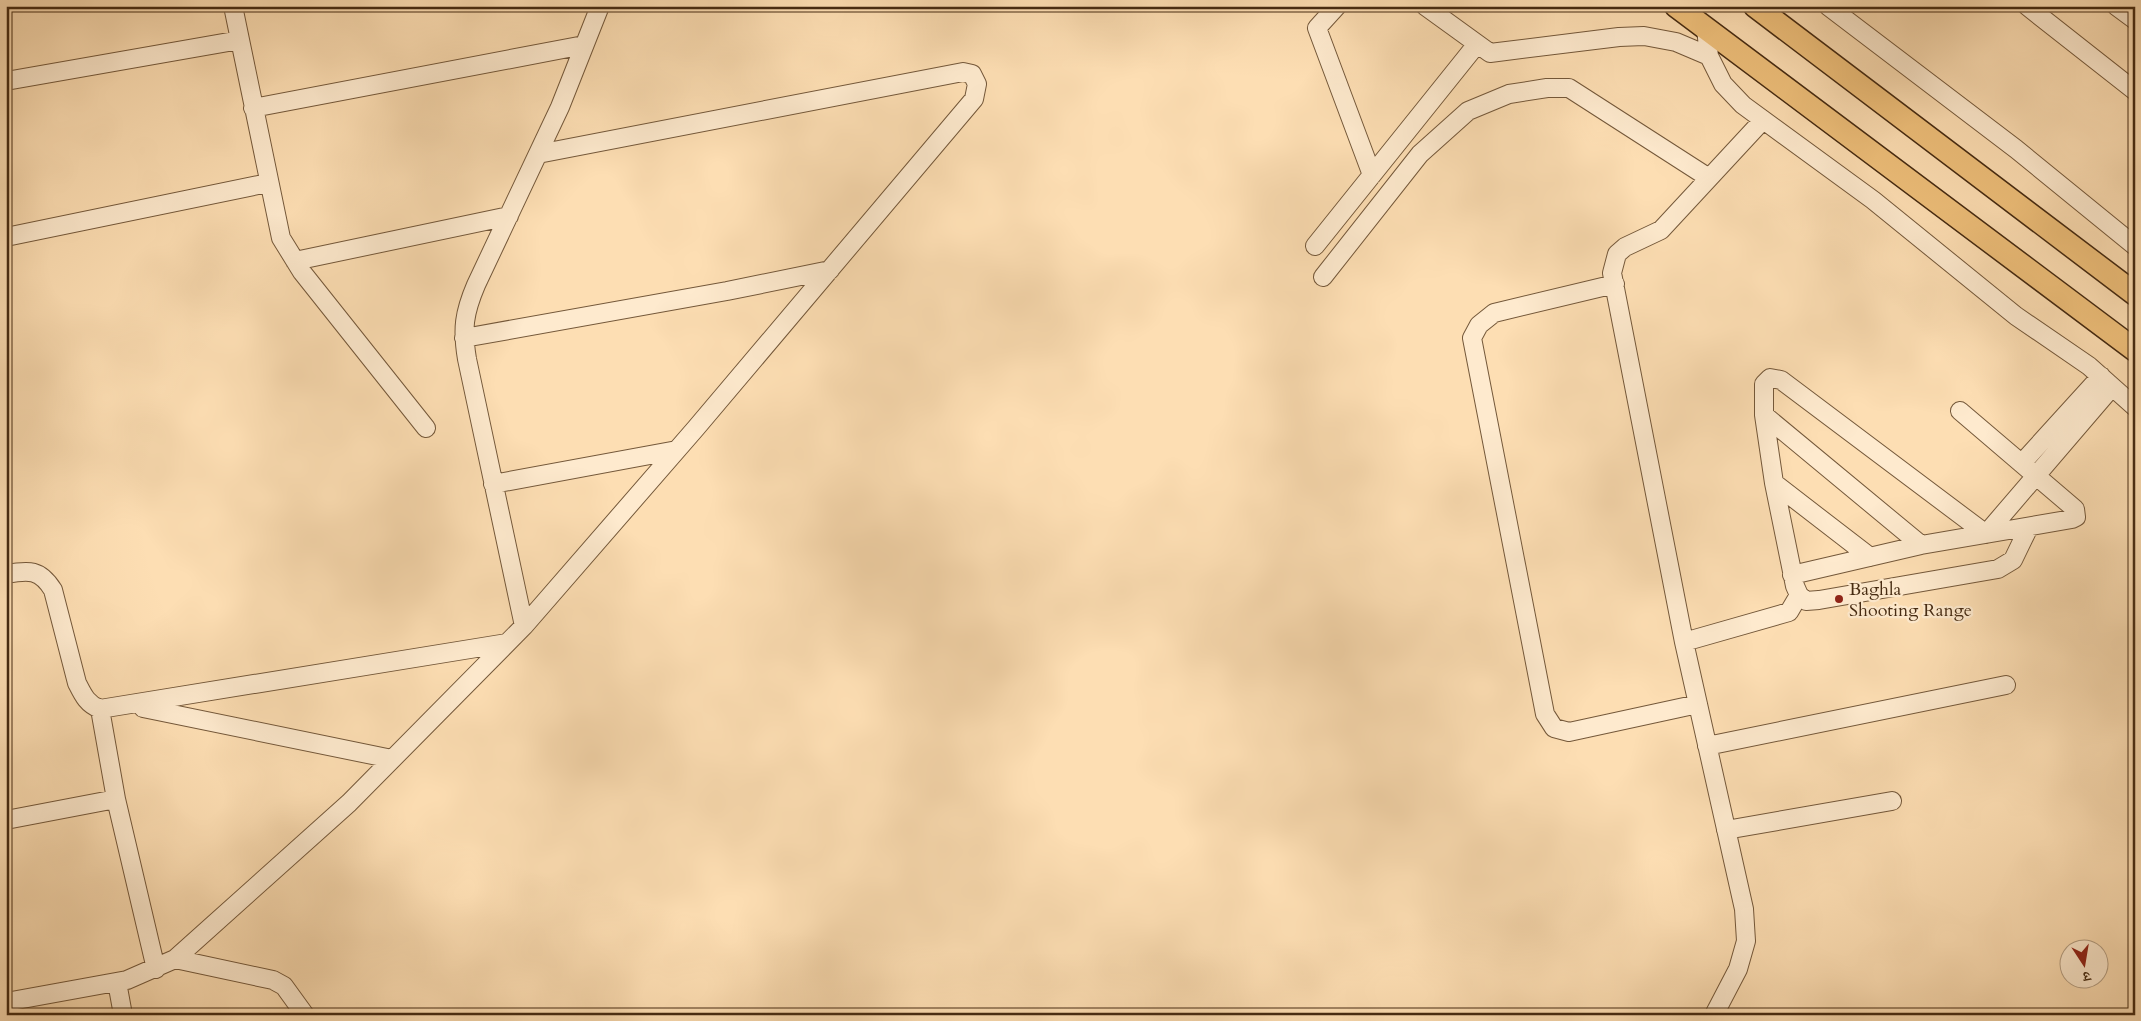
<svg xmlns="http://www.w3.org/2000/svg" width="2141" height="1021" font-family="Cardo,'Noto Serif Devanagari',serif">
	<rect width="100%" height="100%" fill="#fddeb3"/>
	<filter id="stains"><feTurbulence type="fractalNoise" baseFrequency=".004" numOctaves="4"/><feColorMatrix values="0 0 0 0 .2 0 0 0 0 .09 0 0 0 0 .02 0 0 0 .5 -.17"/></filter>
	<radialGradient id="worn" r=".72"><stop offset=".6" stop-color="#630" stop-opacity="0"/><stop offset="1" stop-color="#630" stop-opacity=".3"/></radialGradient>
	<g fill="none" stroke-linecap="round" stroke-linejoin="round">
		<defs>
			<path id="minor" d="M 233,6 L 281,238 L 302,272 L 426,428
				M 1337,6 L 1317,28 L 1372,175
				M 1425,6 L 1490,53 L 1619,37 L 1644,36 L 1676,42 L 1709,56
				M 1828,6 L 2016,149 L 2135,246
				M 2027,6 L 2135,91
				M 2116,6 L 2135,20
				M 1706,29 L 1709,56 L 1723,84 L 1743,105 L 1873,200 L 2016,316 L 2089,366 L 2135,407
				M 6,81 L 240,40
				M 253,108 L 584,45
				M 6,237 L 268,183
				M 1315,246 L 1477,44
				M 295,261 L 509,216
				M 1323,277 L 1420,154 L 1468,111 L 1509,94 L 1547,88 L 1569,88 L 1709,178
				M 1615,284 L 1494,313 L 1479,325 L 1472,338 L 1545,714 L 1554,728 L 1569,732 L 1698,704
				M 464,338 L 727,291 L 830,270
				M 1764,415 L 1921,545
				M 2022,463 L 2101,376
				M 1774,483 L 1870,557
				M 493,484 L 677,450
				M 2029,527 L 2013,560 L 1998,569 L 1819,600 L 1806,601 L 1799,595 L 1795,586 L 1774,483 L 1764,415 L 1764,384 L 1770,378 L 1781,380 L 1986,534 L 2112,387
				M 6,574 C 29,570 40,569 53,590 L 77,683 C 83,695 87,704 100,709 L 507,643
				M 1792,575 L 1921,545 L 2072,519 L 2076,517 L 2075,509 L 1960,411
				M 524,626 L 467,359 C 462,329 464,313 476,285 L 560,107 L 600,6
				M 1684,642 L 1789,612 L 1799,595
				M 143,708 L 392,759
				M 100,709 L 116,799 L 156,969
				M 1707,746 L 2006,685
				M 6,820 L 116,799
				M 1726,830 L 1892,801
				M 175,959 L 273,980 L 284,986 L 305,1015
				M 117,982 L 123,1015
				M 6,1002 L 127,980 L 175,959 L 349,803 L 524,626 L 696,428 L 974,99 L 977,84 L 972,74 L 963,72 L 538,154
				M 1714,1015 L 1738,969 L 1746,941 L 1744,909 L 1684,642 L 1612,273 L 1617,254 L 1625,247 L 1661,230 L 1763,120"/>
			<path id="major" d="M 1676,6 L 2135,350
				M 1755,6 L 2135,294"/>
		</defs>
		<use href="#minor" stroke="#74583a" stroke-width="20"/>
		<use href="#major" stroke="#462b12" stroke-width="25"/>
		<use href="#minor" stroke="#feeace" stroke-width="18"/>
		<use href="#major" stroke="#eebf7a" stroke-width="22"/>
	</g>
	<circle fill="#8f2418" stroke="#feeace" stroke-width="2" cx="1839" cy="599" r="5"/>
	<g text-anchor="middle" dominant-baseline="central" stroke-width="4.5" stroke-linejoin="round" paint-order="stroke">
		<g font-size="18" fill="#462b12" stroke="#feeace" text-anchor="start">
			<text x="1849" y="589">Baghla<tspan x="1849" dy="21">Shooting Range</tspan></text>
		</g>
	</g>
	<rect width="2141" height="1021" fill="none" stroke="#fddeb3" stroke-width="25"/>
	<rect x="8" y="8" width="2126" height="1006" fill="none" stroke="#462b12" stroke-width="2.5"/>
	<rect x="12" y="12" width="2116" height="996" fill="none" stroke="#462b12"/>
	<g transform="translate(2084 964) rotate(168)"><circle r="24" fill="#feeace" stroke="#b49e83"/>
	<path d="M0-4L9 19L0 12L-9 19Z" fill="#8f2418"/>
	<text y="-8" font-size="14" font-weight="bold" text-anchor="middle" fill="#462b12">उ</text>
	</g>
	<rect width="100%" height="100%" filter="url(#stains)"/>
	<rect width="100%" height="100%" fill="url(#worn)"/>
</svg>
